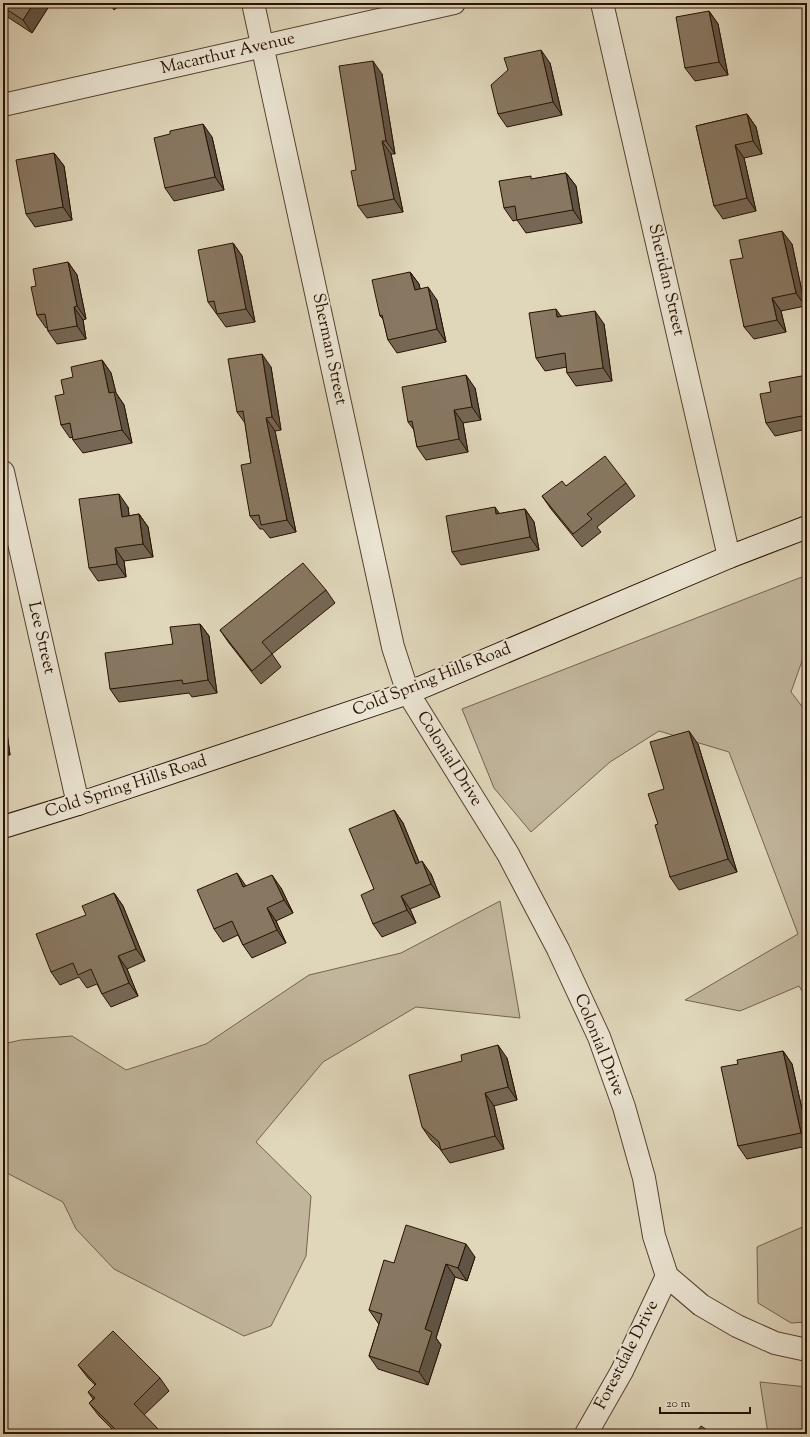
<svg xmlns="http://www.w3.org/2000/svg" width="810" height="1437" font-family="'Sorts Mill Goudy',serif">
	<rect width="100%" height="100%" fill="#e0d7bb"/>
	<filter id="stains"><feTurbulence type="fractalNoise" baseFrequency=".005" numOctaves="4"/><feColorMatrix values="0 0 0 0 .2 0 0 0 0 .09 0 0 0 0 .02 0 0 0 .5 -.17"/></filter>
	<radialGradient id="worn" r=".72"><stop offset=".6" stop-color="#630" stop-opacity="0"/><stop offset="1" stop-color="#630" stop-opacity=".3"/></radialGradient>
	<path fill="#c1b59c" stroke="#74634f" d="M 807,575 L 807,647 L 791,692 L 807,713 L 807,999 L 799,986 L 740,1011 L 685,1000 L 798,934 L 729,752 L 659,731 L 610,762 L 531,832 L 494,788 L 462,709 Z
		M 500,901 L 520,1018 L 416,1007 L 323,1062 L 256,1142 L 311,1196 L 306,1256 L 271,1326 L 244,1336 L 114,1269 L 76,1229 L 63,1202 L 3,1171 L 3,1044 L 21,1040 L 72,1036 L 126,1070 L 206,1044 L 309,975 L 401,953 Z
		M 807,1225 L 807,1322 L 791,1323 L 758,1303 L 757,1247 Z
		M 760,1382 L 807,1387 L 807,1434 L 768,1434 Z"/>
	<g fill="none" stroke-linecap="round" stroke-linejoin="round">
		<defs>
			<path id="street" d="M 253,3 L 393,647 L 408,693 L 508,854 L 558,949 L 599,1037 L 624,1107 L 644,1178 L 654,1236 L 667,1276 L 701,1305 L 737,1326 L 775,1343 L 807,1350
				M 602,3 L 729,557
				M 3,105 L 454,3
				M 3,472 L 78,804
				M 586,1434 L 622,1371 L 667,1276"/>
			<path id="secondary" d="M 3,827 L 78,804 L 408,693 L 729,557 L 807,527"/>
		</defs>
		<use href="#street" stroke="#564230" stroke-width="24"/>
		<use href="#secondary" stroke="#281102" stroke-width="24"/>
		<use href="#street" stroke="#ebe5d3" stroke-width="22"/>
		<use href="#secondary" stroke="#ebe5d3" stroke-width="22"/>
	</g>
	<path fill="#756754" stroke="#281102" d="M 3,3 L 51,3 L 32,33 L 3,14 Z
		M 109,3 L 123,3 L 114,10 Z
		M 709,11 L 718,24 L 728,75 L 695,81 L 685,68 Z
		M 550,63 L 562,115 L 507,127 L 498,114 Z
		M 382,74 L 395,154 L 391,154 L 403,212 L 367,218 L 358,206 L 356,170 Z
		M 747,114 L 756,127 L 762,154 L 744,158 L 756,211 L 723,219 L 714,206 L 696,126 Z
		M 212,137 L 224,190 L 174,201 L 165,188 Z
		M 54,153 L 64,166 L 72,220 L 35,227 L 26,214 Z
		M 566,173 L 576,186 L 582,223 L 526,233 L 517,220 L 513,221 L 504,208 L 533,179 Z
		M 233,243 L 242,256 L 255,322 L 226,327 L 208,302 Z
		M 792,244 L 805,306 L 781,311 L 786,332 L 754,339 L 744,327 L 743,258 Z
		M 68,262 L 77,275 L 86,319 L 83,320 L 86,339 L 57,344 L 48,331 L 48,328 L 46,328 L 37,315 L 36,286 Z
		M 410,272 L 419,284 L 420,289 L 437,300 L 446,342 L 397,353 L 388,340 L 383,319 L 380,316 Z
		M 561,316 L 604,324 L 612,381 L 576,386 L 567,373 L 567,367 L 545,371 L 536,358 Z
		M 102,360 L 111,373 L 116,393 L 124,405 L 132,443 L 83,453 L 73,440 L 73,437 L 70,438 L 61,425 L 64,394 L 73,377 Z
		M 271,367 L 281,430 L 275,431 L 296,532 L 270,538 L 263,529 L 260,529 L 250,516 L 251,463 L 245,423 L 237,412 Z
		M 807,375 L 807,429 L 775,436 L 766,423 L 771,392 Z
		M 475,388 L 481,420 L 463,423 L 468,452 L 426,460 L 417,447 L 414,430 L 408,422 Z
		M 626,483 L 635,496 L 597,527 L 601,532 L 582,547 L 551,509 L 542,496 L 566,486 Z
		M 128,507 L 129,516 L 139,514 L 148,527 L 153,557 L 124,561 L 126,577 L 98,581 L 89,568 Z
		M 525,509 L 534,522 L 539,550 L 461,565 L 452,552 L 499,514 Z
		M 326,590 L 335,603 L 272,654 L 281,667 L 261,684 L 229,643 L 220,630 Z
		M 200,624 L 209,636 L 217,693 L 192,697 L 189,693 L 119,702 L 110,689 Z
		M 3,703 L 10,755 L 3,756 Z
		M 698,744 L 737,872 L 679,890 L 670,877 L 664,789 Z
		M 394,810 L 403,823 L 419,862 L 431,874 L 440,897 L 410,909 L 416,923 L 382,937 L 373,924 L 374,889 Z
		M 246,886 L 281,888 L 293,913 L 276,921 L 286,943 L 252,958 L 243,945 L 238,935 L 223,942 L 214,929 Z
		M 114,893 L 123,906 L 145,961 L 127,969 L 138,996 L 111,1007 L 102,994 L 97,984 L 87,988 L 79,977 L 60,985 L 51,972 L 86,915 Z
		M 783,1051 L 792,1064 L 807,1132 L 807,1146 L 747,1159 L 738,1146 L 738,1064 Z
		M 507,1058 L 517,1100 L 494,1106 L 504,1149 L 450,1163 L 440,1149 L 431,1140 L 422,1127 Z
		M 475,1257 L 467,1281 L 455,1277 L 436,1338 L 441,1345 L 428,1385 L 378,1369 L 369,1356 L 379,1324 L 378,1323 L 369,1310 L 394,1263 Z
		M 78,1365 L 160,1378 L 169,1391 L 144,1415 L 163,1434 L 117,1434 L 99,1416 L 89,1403 L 93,1399 L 88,1392 L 95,1385 L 88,1378 Z"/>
	<path fill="#5f5445" stroke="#281102" d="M 34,3 L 51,3 L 32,33 L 23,20 Z
		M 709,11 L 718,24 L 728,75 L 719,62 Z
		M 541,50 L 550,63 L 562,115 L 553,102 Z
		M 373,61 L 382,74 L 395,154 L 386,141 Z
		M 747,114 L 756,127 L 762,154 L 753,141 Z
		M 203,124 L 212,137 L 224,190 L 215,177 Z
		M 382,141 L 391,154 L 403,212 L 394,199 Z
		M 735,145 L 744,158 L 756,211 L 747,198 Z
		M 54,153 L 64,166 L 72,220 L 63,207 Z
		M 566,173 L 576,186 L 582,223 L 573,210 Z
		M 782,231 L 792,244 L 805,306 L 796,293 Z
		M 233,243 L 242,256 L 255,322 L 246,309 Z
		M 68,262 L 77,275 L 86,319 L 77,306 Z
		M 410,272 L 419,284 L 424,303 L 415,290 Z
		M 428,287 L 437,300 L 446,342 L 437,329 Z
		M 772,298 L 781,311 L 786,332 L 777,320 Z
		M 74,307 L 83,320 L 86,339 L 77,326 Z
		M 556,309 L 565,322 L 557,317 Z
		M 595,311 L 604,324 L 612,381 L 603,368 Z
		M 262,354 L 271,367 L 281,430 L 272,417 Z
		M 102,360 L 111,373 L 116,393 L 124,405 L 132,443 L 122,430 L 109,393 Z
		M 466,375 L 475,388 L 481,420 L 472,407 Z
		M 454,410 L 463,423 L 468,452 L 459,439 Z
		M 266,418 L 275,431 L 296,532 L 287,520 Z
		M 119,494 L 128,507 L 131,530 L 122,517 Z
		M 495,507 L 504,520 L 496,514 Z
		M 525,509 L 534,522 L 539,550 L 530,537 Z
		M 139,514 L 148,527 L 153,557 L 143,544 Z
		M 115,548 L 124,561 L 126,577 L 117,564 Z
		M 200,624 L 209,636 L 217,693 L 208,680 Z
		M 3,703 L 10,755 L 3,745 Z
		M 689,731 L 698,744 L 737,872 L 728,859 Z
		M 394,810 L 403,823 L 425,877 L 416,864 Z
		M 422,861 L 431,874 L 440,897 L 431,884 Z
		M 237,873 L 246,886 L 252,900 L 243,887 Z
		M 272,875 L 281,888 L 293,913 L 284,900 Z
		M 114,893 L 123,906 L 145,961 L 136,949 Z
		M 401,896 L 410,909 L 416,923 L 407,910 Z
		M 267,908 L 276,921 L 286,943 L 277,930 Z
		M 118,956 L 127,969 L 138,996 L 129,983 Z
		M 498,1045 L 507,1058 L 517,1100 L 508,1087 Z
		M 783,1051 L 792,1064 L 807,1132 L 807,1142 L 801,1133 Z
		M 485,1093 L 494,1106 L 504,1149 L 495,1136 Z
		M 466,1244 L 475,1257 L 467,1281 L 458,1268 Z
		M 446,1264 L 455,1277 L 436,1338 L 441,1345 L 428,1385 L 419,1372 L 425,1329 Z"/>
	<path fill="#887862" stroke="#281102" d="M 3,3 L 34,3 L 23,20 L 3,7 Z
		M 709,11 L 719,62 L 685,68 L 676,17 Z
		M 541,50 L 553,102 L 498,114 L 491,85 L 508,70 L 504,58 Z
		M 373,61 L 386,141 L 382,141 L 394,199 L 358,206 L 351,171 L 356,170 L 339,66 Z
		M 747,114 L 753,141 L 735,145 L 747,198 L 714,206 L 696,126 Z
		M 203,124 L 215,177 L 165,188 L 154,138 L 170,134 L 170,131 Z
		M 54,153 L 63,207 L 26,214 L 16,160 Z
		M 566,173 L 573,210 L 517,220 L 515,206 L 504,208 L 499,181 L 531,176 L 531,179 Z
		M 782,231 L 796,293 L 772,298 L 777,320 L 744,327 L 730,260 L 743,258 L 739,240 Z
		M 233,243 L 246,309 L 217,314 L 214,301 L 208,302 L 198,250 Z
		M 68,262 L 77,306 L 74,307 L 77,326 L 48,331 L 45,314 L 37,315 L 31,287 L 36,286 L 33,269 Z
		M 410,272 L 415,290 L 428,287 L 437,329 L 388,340 L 382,315 L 380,316 L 372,280 Z
		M 556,309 L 557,317 L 595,311 L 603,368 L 567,373 L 565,353 L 536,358 L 529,313 Z
		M 262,354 L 272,417 L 266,418 L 287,520 L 261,525 L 259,515 L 250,516 L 241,465 L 251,463 L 243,411 L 237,412 L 228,359 Z
		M 102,360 L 109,393 L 114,392 L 122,430 L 73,440 L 70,423 L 61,425 L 55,396 L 64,394 L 61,380 L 73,377 L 71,367 Z
		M 466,375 L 472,407 L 454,410 L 459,439 L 417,447 L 412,421 L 408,422 L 402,387 Z
		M 807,375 L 807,415 L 766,423 L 760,394 L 771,392 L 769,382 Z
		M 605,456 L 626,483 L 587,514 L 592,519 L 573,534 L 542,496 L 562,481 L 566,486 Z
		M 119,494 L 122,517 L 139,514 L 143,544 L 115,548 L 117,564 L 89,568 L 79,499 Z
		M 495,507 L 496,514 L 525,509 L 530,537 L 452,552 L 446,516 Z
		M 303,563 L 326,590 L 262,642 L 272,654 L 252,671 L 220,630 Z
		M 200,624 L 208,680 L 183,684 L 182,680 L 110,689 L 105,653 L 173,644 L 170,627 Z
		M 689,731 L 728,859 L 670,877 L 655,825 L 658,824 L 648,794 L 664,789 L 650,742 Z
		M 394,810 L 416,864 L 422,861 L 431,884 L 401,896 L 407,910 L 373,924 L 361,895 L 374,889 L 349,829 Z
		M 237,873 L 243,887 L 272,875 L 284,900 L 267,908 L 277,930 L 243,945 L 232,921 L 214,929 L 197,890 Z
		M 114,893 L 136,949 L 118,956 L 129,983 L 102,994 L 91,969 L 78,975 L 73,963 L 51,972 L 36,934 L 86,915 L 82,906 Z
		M 498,1045 L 508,1087 L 485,1093 L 495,1136 L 441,1150 L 439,1142 L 422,1127 L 409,1075 L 462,1061 L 461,1055 Z
		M 783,1051 L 801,1133 L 738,1146 L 721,1067 L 738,1064 L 737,1060 Z
		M 406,1225 L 466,1244 L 458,1268 L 446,1264 L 425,1329 L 432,1332 L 419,1372 L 369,1356 L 382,1314 L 369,1310 L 384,1260 L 394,1263 Z
		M 113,1331 L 160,1378 L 134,1404 L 163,1434 L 120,1434 L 89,1403 L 95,1398 L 88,1392 L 96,1384 L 78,1365 Z
		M 701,1426 L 713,1434 L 695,1434 Z"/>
	<g text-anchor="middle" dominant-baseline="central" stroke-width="4" stroke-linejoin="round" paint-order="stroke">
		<g font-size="17" fill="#281102" stroke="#ebe5d3">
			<text transform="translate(228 54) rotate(-13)">Macarthur Avenue</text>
			<text transform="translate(666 280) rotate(77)">Sheridan Street</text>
			<text transform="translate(329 349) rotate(78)">Sherman Street</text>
			<text transform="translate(41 638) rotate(77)">Lee Street</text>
			<text transform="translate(432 680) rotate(-22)">Cold Spring Hills Road</text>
			<text transform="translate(449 759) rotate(58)">Colonial Drive</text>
			<text transform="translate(126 787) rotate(-18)">Cold Spring Hills Road</text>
			<text transform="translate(599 1045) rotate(68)">Colonial Drive</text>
			<text transform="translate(627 1355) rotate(-63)">Forestdale Drive</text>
		</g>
	</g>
	<rect width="810" height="1437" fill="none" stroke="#e0d7bb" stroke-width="16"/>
	<rect x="4" y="4" width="802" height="1429" fill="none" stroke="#281102" stroke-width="2"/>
	<rect x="8" y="8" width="794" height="1421" fill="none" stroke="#281102"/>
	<path d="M660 1407v6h90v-6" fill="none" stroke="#281102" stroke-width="2"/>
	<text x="666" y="1407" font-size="12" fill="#281102" stroke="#ebe5d3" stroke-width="3" paint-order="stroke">20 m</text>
	<rect width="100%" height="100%" filter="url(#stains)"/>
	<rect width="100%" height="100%" fill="url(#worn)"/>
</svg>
